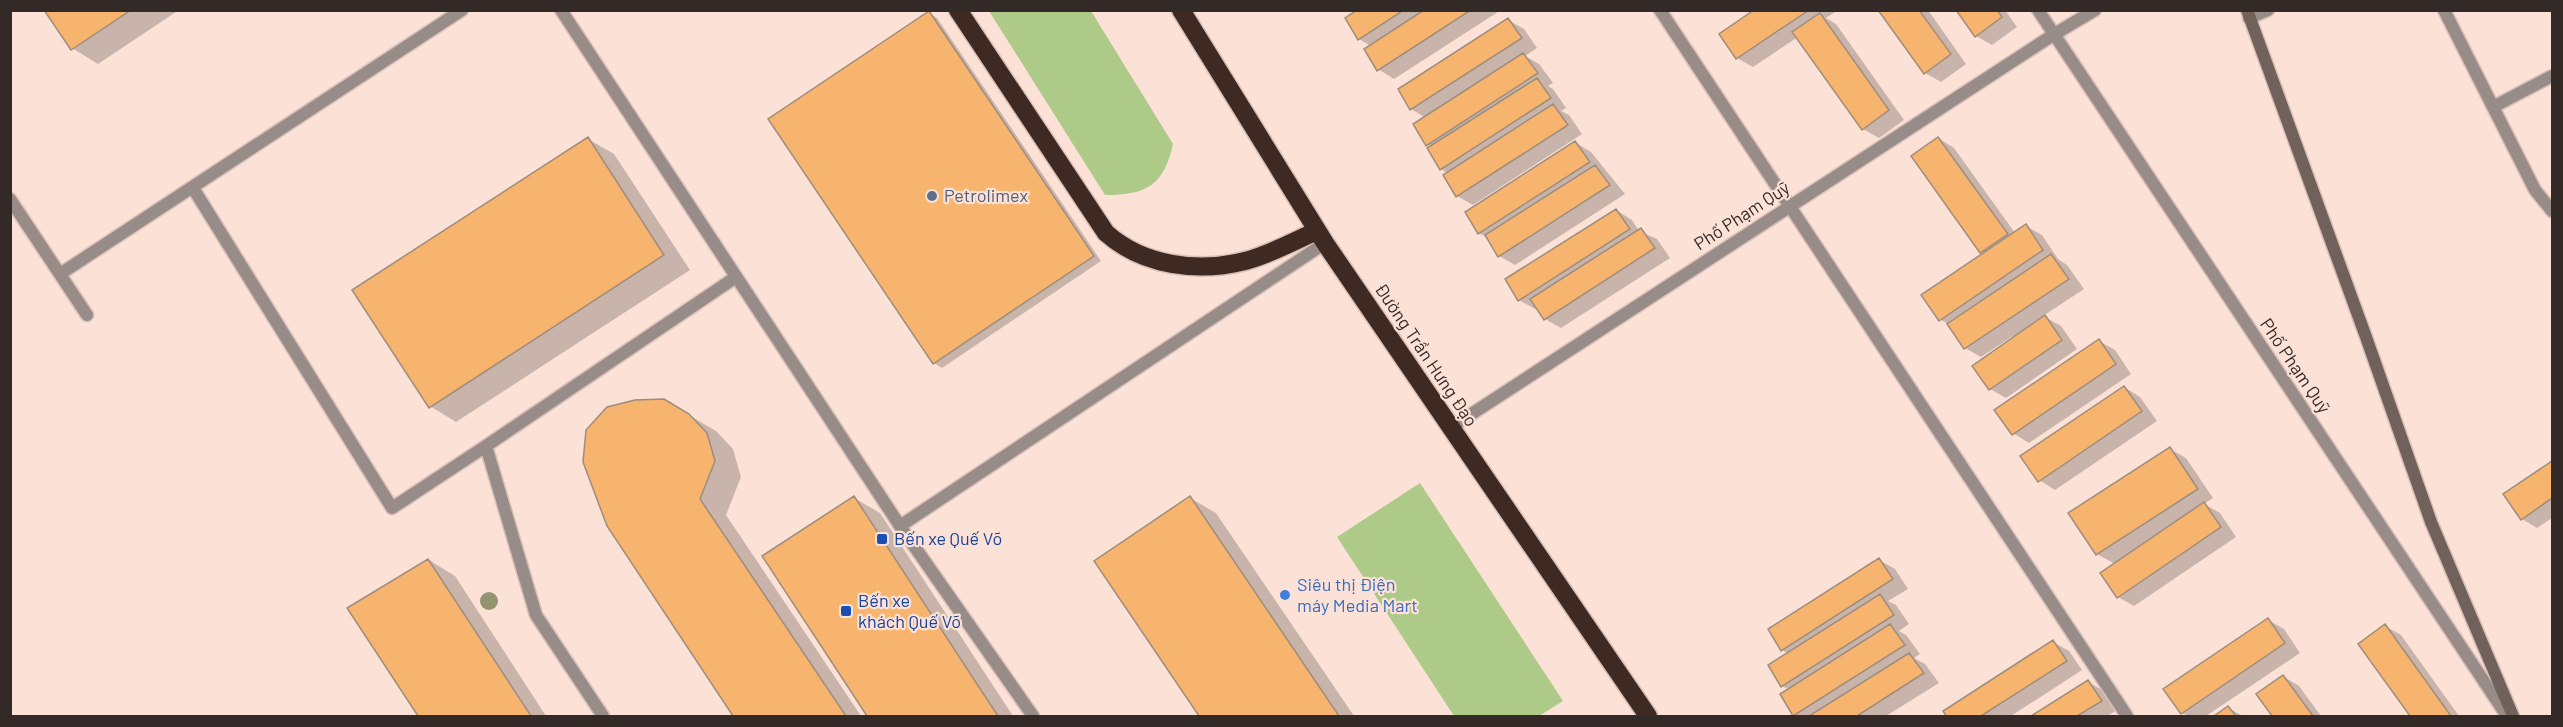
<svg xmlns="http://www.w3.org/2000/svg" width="2563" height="727" viewBox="0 0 2563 727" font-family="Barlow,sans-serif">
	<rect width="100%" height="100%" fill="#fce1d7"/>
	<path fill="#aeca89" d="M989,11H1091L1173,144C1164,185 1147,195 1105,195Z
		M1420,483L1563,701L1539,716H1454L1337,537Z"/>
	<path fill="#0003" d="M46,10H179L98,64L72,48Z
		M1360,10H1501L1394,79L1378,69L1371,46L1359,39Z
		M1756,10H1838L1826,18L1836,24L1904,120L1879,138L1863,129L1798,37L1753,67L1737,58Z
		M1880,10H1928L1966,64L1941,82L1925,73Z
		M1957,10H2005L2017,27L1992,45L1976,36Z
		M929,13L937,18L1101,261L942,368L934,363L770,120Z
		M1508,20L1524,29L1537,48L1525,56L1539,64L1553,83L1548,86L1553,89L1566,108L1561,111L1569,115L1582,134L1473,205L1457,196L1448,174L1441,169L1432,147L1427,144L1426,118L1411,109L1400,89Z
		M1938,138L1954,148L2015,233L2026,226L2042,235L2058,259L2067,265L2084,289L2043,316L2061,326L2077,349L2006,398L1990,389L2015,338L2013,336L1981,357L1965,348L1949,325L1940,319L1984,254L1913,157Z
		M588,139L614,154L690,270L456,422L430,406Z
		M1576,143L1591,152L1625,194L1515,265L1499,256L1488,238L1479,233Z
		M1616,210L1632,220L1639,231L1657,239L1670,258L1561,328L1545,319L1538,308L1535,309L1519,300L1507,280Z
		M2099,341L2115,350L2131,374L2029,443L2013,433Z
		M2124,387L2140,397L2157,421L2055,490L2039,480Z
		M663,400L716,431L733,449L741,477L726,515L861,716H735L608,525Z
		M2170,449L2186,458L2213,498L2204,504L2220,513L2236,537L2134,606L2118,597L2115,564L2097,554Z
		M2552,463V518L2537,528L2522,519L2505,495Z
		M854,498L880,513L1013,716H869L764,556Z
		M1190,498L1216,513L1354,716H1201L1096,562Z
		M429,560L455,576L546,716H419L349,608Z
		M1879,560L1895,569L1908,589L1888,601L1896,605L1909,624L1899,631L1906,635L1920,654L1914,658L1925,664L1939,683L1886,716H1796L1794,715L1790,690L1782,686L1789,654L1782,650Z
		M2268,620L2284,629L2300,653L2206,716H2189L2182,713Z
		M2385,626L2401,635L2459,716H2412L2360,644Z
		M2053,642L2069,651L2082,670L2011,716H1948L1945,712Z
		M2283,676L2299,686L2321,716H2274L2258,694Z
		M2088,682L2104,691L2117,710L2107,716H2033Z
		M2228,708L2243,716H2217Z"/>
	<path fill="#f6b46e" stroke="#9f8d7c" stroke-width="1.5" d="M44,10H131L71,50Z
		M1357,10H1404L1358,40L1345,18Z
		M1424,10H1471L1377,71L1364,49Z
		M1754,10H1809L1736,59L1719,34Z
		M1878,10H1919L1951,54L1924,74Z
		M1956,10H1997L2002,17L1975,37Z
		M929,11L1094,256L933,364L768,119Z
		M1820,13L1889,110L1862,130L1792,32Z
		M1508,18L1522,38L1410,110L1398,89Z
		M1523,53L1538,73L1426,146L1413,124Z
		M1537,78L1551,98L1440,170L1427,148Z
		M1553,104L1568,125L1456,197L1443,175Z
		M588,137L664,255L429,408L352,290Z
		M1938,137L2008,234L1980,253L1911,156Z
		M1575,141L1590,162L1478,234L1465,212Z
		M1595,165L1610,185L1498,257L1485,235Z
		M1616,209L1630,229L1518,301L1505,279Z
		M2026,224L2043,250L1939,321L1921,295Z
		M1641,228L1655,248L1544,320L1530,299Z
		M2051,254L2069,279L1964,349L1947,324Z
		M2045,315L2062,340L1989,390L1972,366Z
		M2099,339L2116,364L2012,435L1994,410Z
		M2124,386L2142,411L2038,482L2020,456Z
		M664,399L689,414L707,433L715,461L700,499L846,716H733L607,526L583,462L586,430L607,407L635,400Z
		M2170,447L2198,489L2096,555L2068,513Z
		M2552,461V498L2521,520L2503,494Z
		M854,496L998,716H867L762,556Z
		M1190,496L1339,716H1199L1094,561Z
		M2204,502L2221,527L2117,598L2100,573Z
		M1879,558L1893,579L1781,651L1768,629Z
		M428,559L531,716H418L347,608Z
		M1880,594L1894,615L1781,687L1768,665Z
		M2268,618L2285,643L2181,714L2163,689Z
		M1890,624L1905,645L1793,716L1780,694Z
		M2385,624L2451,716H2410L2358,644Z
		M2053,640L2067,661L1981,716H1946L1943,711Z
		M1909,653L1924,673L1857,716H1809Z
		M2283,675L2313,716H2272L2256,694Z
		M2088,680L2102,701L2077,716H2031Z
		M2228,706L2236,716H2214Z"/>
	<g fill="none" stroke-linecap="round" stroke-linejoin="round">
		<defs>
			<path id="lane" d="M561,10L900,526L1033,716
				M193,188L392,508L486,446
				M900,526L1325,243
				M603,716L536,615L486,446L736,277"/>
			<path id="street" d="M1660,10L2127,716
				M2038,10L2507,716
				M2444,10L2535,190L2552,211
				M2249,18L2268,10
				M2493,107L2552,76
				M10,199L87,315
				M60,274L462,10
				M1450,428L2053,35L2095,10"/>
			<path id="secondary" d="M2247,10L2366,337L2431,522L2513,716"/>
			<path id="highway" d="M958,10L1106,233C1143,266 1198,273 1245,261C1269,255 1294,241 1317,231
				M1181,10L1325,243L1648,716"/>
		</defs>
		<use href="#lane" stroke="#d8c0b7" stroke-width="15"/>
		<use href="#street" stroke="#d8c0b7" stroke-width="15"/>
		<use href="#secondary" stroke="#d8c0b7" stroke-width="15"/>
		<use href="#highway" stroke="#d8c0b7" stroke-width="21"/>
		<use href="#lane" stroke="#978c88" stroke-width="12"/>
		<use href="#street" stroke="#978c88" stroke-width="12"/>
		<use href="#secondary" stroke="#71615b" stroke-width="12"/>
		<use href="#highway" stroke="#3e2a22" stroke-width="18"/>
	</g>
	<circle fill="#949470" cx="489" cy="601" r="9"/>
	<circle fill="#5c6f8a" stroke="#fce1d7" stroke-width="2" cx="932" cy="196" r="6"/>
	<g fill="#1a4fb4" stroke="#fce1d7" stroke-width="2">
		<rect x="876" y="533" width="12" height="12" rx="3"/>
		<rect x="840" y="605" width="12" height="12" rx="3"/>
	</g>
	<circle fill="#3f7fe0" stroke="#fce1d7" stroke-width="2" cx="1285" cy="595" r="6"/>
	<g text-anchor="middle" stroke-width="4.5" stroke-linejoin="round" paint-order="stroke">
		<g font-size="18" fill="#4e5e75" stroke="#fce1d7" text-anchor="start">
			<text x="944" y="202">Petrolimex</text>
		</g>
		<g font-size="18" fill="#332926" stroke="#fce1d7">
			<text transform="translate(1742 216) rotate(-33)" y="6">Phố Phạm Quỹ</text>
			<text transform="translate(1426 355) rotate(56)" y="6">Đường Trần Hưng Đạo</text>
			<text transform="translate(2295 366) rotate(56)" y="6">Phố Phạm Quỹ</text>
		</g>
		<g font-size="18" fill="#164399" stroke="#fce1d7" text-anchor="start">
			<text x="894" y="545">Bến xe Quế Võ</text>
			<text x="858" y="607">Bến xe<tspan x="858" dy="21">khách Quế Võ</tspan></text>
		</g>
		<g font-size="18" fill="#366cbe" stroke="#fce1d7" text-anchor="start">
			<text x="1297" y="591">Siêu thị Điện<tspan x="1297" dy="21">máy Media Mart</tspan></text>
		</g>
	</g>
	<rect width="2563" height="727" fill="none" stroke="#332926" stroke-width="24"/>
</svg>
